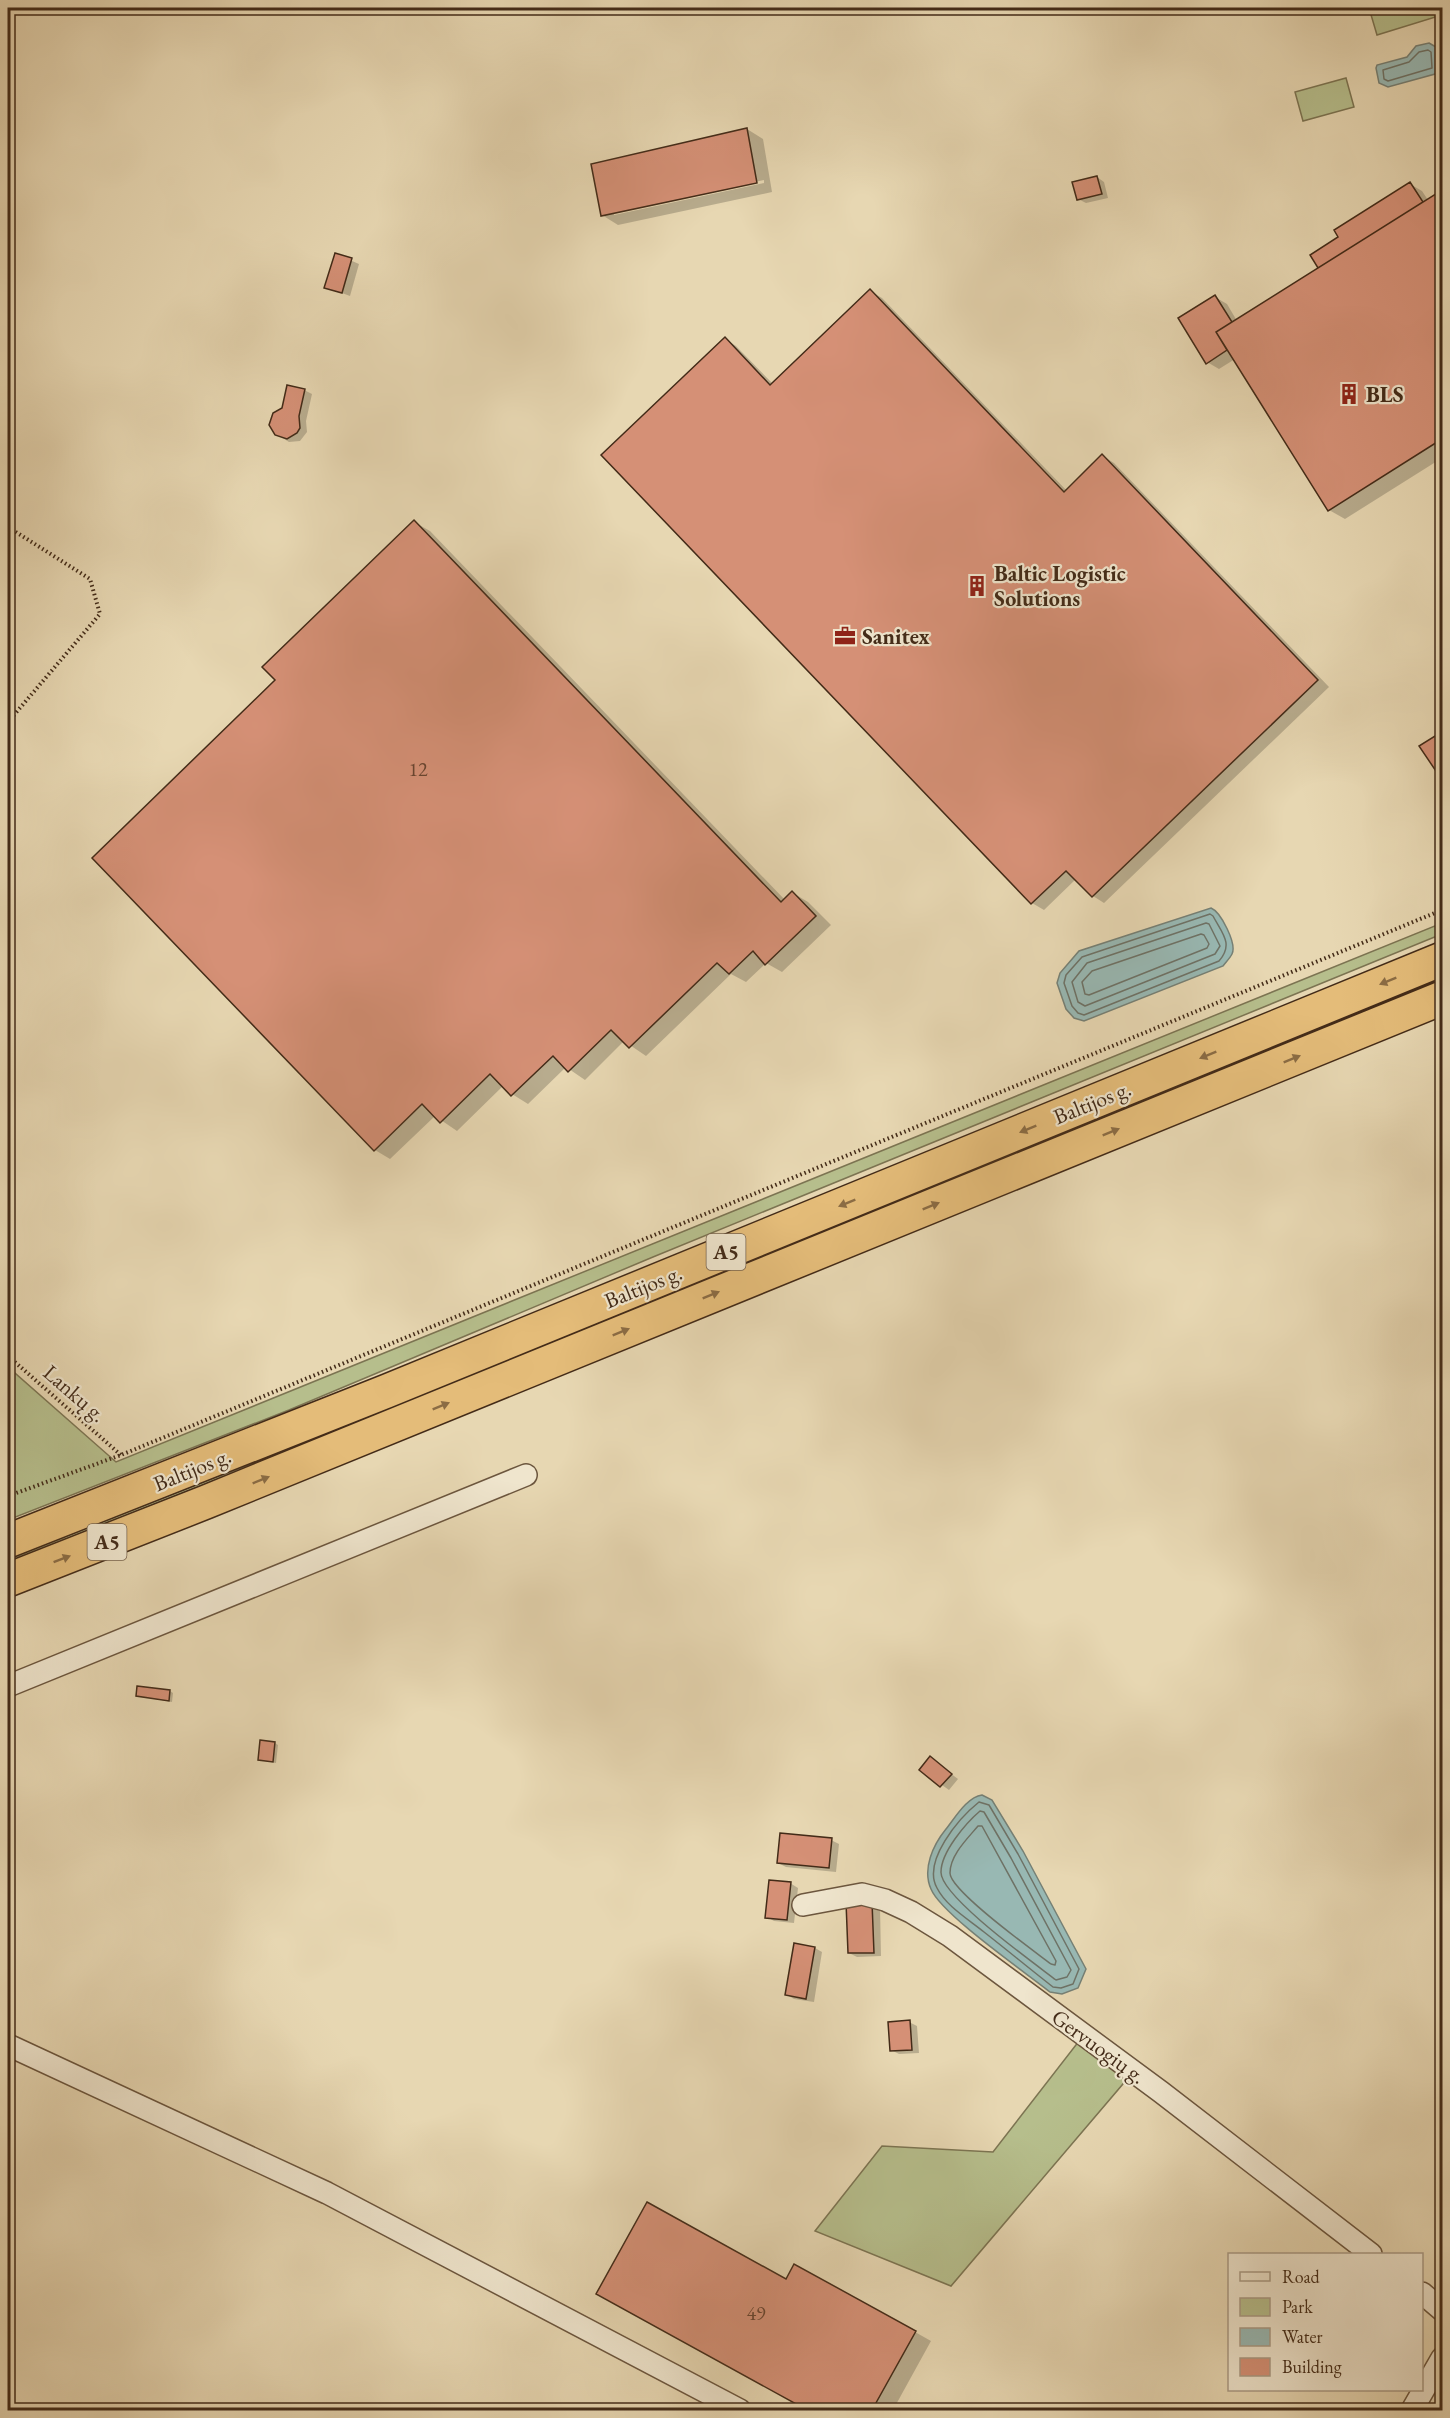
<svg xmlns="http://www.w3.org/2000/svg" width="1450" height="2418" viewBox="0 0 1450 2418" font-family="'EB Garamond',serif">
	<rect width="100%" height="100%" fill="#e7d7b2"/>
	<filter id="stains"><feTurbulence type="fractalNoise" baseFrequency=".00333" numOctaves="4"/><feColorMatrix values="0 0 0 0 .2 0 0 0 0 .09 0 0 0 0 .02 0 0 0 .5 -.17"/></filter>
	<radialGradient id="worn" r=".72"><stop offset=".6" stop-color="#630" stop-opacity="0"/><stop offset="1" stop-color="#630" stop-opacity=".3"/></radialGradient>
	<path fill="#b6be8c" stroke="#7c7452" stroke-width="1.5" d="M1369,8H1442V15L1377,35Z
		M1346,78L1354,107L1303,121L1295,92Z
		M1442,923V934L653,1257L289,1410L8,1520V1367L116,1462Z
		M1442,970V984L8,1567V1550Z
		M1079,2041L1128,2078L951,2286L815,2231L882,2146L993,2152Z"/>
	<path fill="#98b8b3" stroke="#768075" stroke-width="1.5" d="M1429,43L1436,47L1440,66L1435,74L1388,87L1379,83L1376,68L1377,65L1407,57L1416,46Z
		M1211,908C1221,912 1237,944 1232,954C1230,958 1226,962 1223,966L1084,1021L1074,1018L1066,1009L1057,983L1060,973L1079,951Z
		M982,1795L992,1800L1023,1851L1086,1969L1078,1988L1062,1994L1050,1992C1025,1972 941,1914 931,1889C922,1869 933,1845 946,1829C955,1818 967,1797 982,1795Z"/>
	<path fill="#0003" fill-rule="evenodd" d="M747,129L763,139L772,192L618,225L602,215ZM764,180V183L614,215V212Z
		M1097,177L1104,182L1108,198L1086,203L1078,199Z
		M1410,184L1422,191L1428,200L1442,191V458L1345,519L1329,510L1235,359L1219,369L1207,362L1215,297L1227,304L1237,321L1320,269L1340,238Z
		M336,254L359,264L350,296L326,287Z
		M870,291L882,298L1067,491L1103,456L1114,463L1329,687L1104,903L1093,896L1076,879L1044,910L1032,903L604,455L725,339L736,346L773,384Z
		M304,390L312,394L306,421L307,432L300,441L289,442L281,437L283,409Z
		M414,522L430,531L785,900L793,893L808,902L831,925L782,972L766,963L746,982L731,974L646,1056L624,1041L585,1080L566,1067L528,1104L512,1094L504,1085L457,1131L435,1116L390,1159L375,1150L277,680Z
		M1435,737L1442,742V777L1421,747Z
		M170,1691L173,1693L172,1702L137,1696Z
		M275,1743L278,1745L276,1763L260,1760Z
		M930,1758L958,1779L949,1790L921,1770Z
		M831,1840L839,1844L836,1872L786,1867L778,1863Z
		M790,1883L798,1888L794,1923L774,1921L767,1917Z
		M848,1904L880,1907L881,1956L857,1957L849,1953Z
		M815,1948L822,1952L814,2002L794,1999L787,1995Z
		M909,2022L917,2026L919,2053L899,2054L891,2050Z
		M787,2281L915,2332L931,2341L893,2410H809L614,2303Z"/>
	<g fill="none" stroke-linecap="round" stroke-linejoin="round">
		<path stroke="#6e7266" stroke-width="1.5" d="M1428,50L1431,52L1432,68L1388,81L1384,79L1383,70L1409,62L1419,52Z
			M1210,914L1213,916C1222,933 1234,944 1219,961L1084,1015L1078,1013L1072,1006L1064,983L1066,975L1082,957Z
			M1206,923L1209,924L1220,946L1215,954L1085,1006L1078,1002L1072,982L1087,963Z
			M1201,934L1204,935L1209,944L1207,948L1089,995L1085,994L1082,982L1092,971Z
			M979,1802L989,1805L1018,1854L1079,1969L1073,1984L1061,1988L1053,1987C1030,1969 1007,1950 984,1932C968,1919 946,1906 937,1888C922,1861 959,1818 979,1802Z
			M980,1811L984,1812L1011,1858L1071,1970L1067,1977L1056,1980C1034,1963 940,1896 941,1872C941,1852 966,1823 980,1811Z
			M978,1826H982L1056,1961L1055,1965L1051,1964C1034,1951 950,1891 950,1873C950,1855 968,1838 978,1826Z"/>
	</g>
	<path fill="#d59076" stroke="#432b18" stroke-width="1.5" d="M747,128L757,183L601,216L591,164Z
		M1097,176L1102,194L1077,200L1072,182Z
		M1410,182L1423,202L1318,268L1310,255L1338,237L1334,230Z
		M1442,190V439L1328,511L1216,332Z
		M335,253L352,258L342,293L324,288Z
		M870,289L1064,492L1102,454L1318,680L1092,897L1066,871L1031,904L601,455L725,337L770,385Z
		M1215,295L1232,322L1216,332L1227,350L1206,364L1178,318Z
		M287,385L305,389L299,416L300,428L297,433L287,439L275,435L269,425L273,413L282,408Z
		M414,520L781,902L792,891L816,916L765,965L753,951L729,974L717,963L629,1048L611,1030L568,1072L553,1056L511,1096L490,1074L440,1123L422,1104L374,1151L92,858L275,680L262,667Z
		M1435,736L1442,747V780L1419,746Z
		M137,1686L170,1690L169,1701L136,1696Z
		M260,1740L275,1742L273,1762L258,1760Z
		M930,1756L952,1774L940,1787L919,1770Z
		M780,1833L832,1838L829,1868L777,1863Z
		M769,1880L791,1882L787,1920L765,1918Z
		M846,1902H872L874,1953H848Z
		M794,1943L815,1947L806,1999L785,1995Z
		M910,2020L912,2050L890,2051L888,2022Z
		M647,2202L786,2279L794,2264L916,2331L872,2410H807L596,2294Z"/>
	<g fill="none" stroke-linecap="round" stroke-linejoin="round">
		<defs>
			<path id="minor" d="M8,1686L526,1475
				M803,1905L862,1894L885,1900L911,1912L950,1936L1161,2092L1371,2254
				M8,2045L327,2193L740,2410
				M1422,2293L1442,2310
				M1412,2410L1442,2358"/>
			<path id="trunk" d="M8,1541L387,1391L1442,959
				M8,1580L206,1502L1442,998"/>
		</defs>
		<use href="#minor" stroke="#6c563e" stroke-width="24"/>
		<use href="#trunk" stroke="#432b18" stroke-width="36"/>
		<path stroke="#432b18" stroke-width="4" stroke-dasharray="1.5 3" stroke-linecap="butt" d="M8,527L90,579L100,614L8,722
			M8,1356L121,1455
			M8,1496L121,1455L1442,910"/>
		<use href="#minor" stroke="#efe5cd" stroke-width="21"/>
		<use href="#trunk" stroke="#e4bc79" stroke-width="33"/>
	</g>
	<defs><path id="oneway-solid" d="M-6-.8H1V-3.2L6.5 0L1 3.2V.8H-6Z" transform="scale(1.5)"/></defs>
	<g fill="#8b6c44">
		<use href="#oneway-solid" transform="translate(1388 981) rotate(158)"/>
		<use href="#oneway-solid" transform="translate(1208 1055) rotate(158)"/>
		<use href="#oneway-solid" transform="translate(1292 1059) rotate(-22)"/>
		<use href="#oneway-solid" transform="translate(1028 1129) rotate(158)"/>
		<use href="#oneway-solid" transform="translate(1111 1132) rotate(-22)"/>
		<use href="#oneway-solid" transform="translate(847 1203) rotate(158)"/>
		<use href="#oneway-solid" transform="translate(931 1206) rotate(-22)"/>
		<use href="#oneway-solid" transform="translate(711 1295) rotate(-22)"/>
		<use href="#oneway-solid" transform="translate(621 1332) rotate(-22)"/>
		<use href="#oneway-solid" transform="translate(441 1406) rotate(-22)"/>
		<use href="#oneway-solid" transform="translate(261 1480) rotate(-22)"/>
		<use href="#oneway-solid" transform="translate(62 1559) rotate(-21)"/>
	</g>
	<defs>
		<symbol id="building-bare" viewBox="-9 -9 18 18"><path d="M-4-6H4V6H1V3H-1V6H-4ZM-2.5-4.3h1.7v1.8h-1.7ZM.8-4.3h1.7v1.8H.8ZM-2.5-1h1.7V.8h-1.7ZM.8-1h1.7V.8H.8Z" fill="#8f2418" stroke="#efe5cd" stroke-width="2.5" paint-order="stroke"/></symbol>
		<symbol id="office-bare" viewBox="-9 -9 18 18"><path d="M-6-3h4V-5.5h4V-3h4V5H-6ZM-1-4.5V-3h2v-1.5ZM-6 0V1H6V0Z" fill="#8f2418" stroke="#efe5cd" stroke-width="2.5" paint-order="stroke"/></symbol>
	</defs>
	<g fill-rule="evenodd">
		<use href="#building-bare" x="1334" y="379" width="30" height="30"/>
		<use href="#building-bare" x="962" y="571" width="30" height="30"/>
		<use href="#office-bare" x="830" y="621" width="30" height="30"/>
	</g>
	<g text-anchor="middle" stroke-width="4.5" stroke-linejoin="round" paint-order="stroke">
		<g font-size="20" fill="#684430">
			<text x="418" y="776">12</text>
			<text x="756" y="2320">49</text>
		</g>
		<g fill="#efe5cd" stroke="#77634e" stroke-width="1.5">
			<rect x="706.5" y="1234" width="39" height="36" rx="4.5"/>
			<rect x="87.5" y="1524" width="39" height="36" rx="4.5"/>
		</g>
		<g font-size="21" font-weight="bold" fill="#432b18">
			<text x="726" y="1259">A5</text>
			<text x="107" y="1549">A5</text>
		</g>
		<g font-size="22" font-weight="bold" fill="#432b18" stroke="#efe5cd" text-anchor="start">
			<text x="1366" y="402">BLS</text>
			<text x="994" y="581">Baltic Logistic<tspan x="994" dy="25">Solutions</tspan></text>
			<text x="862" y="644">Sanitex</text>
		</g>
		<g font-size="22" fill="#432b18" stroke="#efe5cd">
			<text transform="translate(1092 1102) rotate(-22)" y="8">Baltijos g.</text>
			<text transform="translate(643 1286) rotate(-22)" y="8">Baltijos g.</text>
			<text transform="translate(75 1393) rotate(41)" y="8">Lankų g.</text>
			<text transform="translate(192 1469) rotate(-22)" y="8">Baltijos g.</text>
			<text transform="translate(1099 2046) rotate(36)" y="8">Gervuogių g.</text>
		</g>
	</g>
	<rect width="1450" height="2418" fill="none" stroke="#e7d7b2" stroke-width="30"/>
	<rect x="9" y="9" width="1432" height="2400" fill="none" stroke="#432b18" stroke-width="3"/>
	<rect x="15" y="15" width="1420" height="2388" fill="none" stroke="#432b18" stroke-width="1.5"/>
	<rect x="1228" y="2253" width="195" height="138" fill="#efe5cd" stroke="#aa9b85" stroke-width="1.5"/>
	<rect x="1240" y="2272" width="30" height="9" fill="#efe5cd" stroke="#aa9b85" stroke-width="1.5"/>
	<text x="1282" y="2283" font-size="18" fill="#432b18">Road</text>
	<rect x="1240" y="2298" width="30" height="18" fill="#b6be8c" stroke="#aa9b85" stroke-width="1.5"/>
	<text x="1282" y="2313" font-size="18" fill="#432b18">Park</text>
	<rect x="1240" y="2328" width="30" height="18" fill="#98b8b3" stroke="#aa9b85" stroke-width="1.5"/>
	<text x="1282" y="2343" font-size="18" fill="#432b18">Water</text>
	<rect x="1240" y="2358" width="30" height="18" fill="#d59076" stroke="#aa9b85" stroke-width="1.5"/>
	<text x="1282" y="2373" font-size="18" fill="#432b18">Building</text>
	<rect width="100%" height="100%" filter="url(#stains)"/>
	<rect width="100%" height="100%" fill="url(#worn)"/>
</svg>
